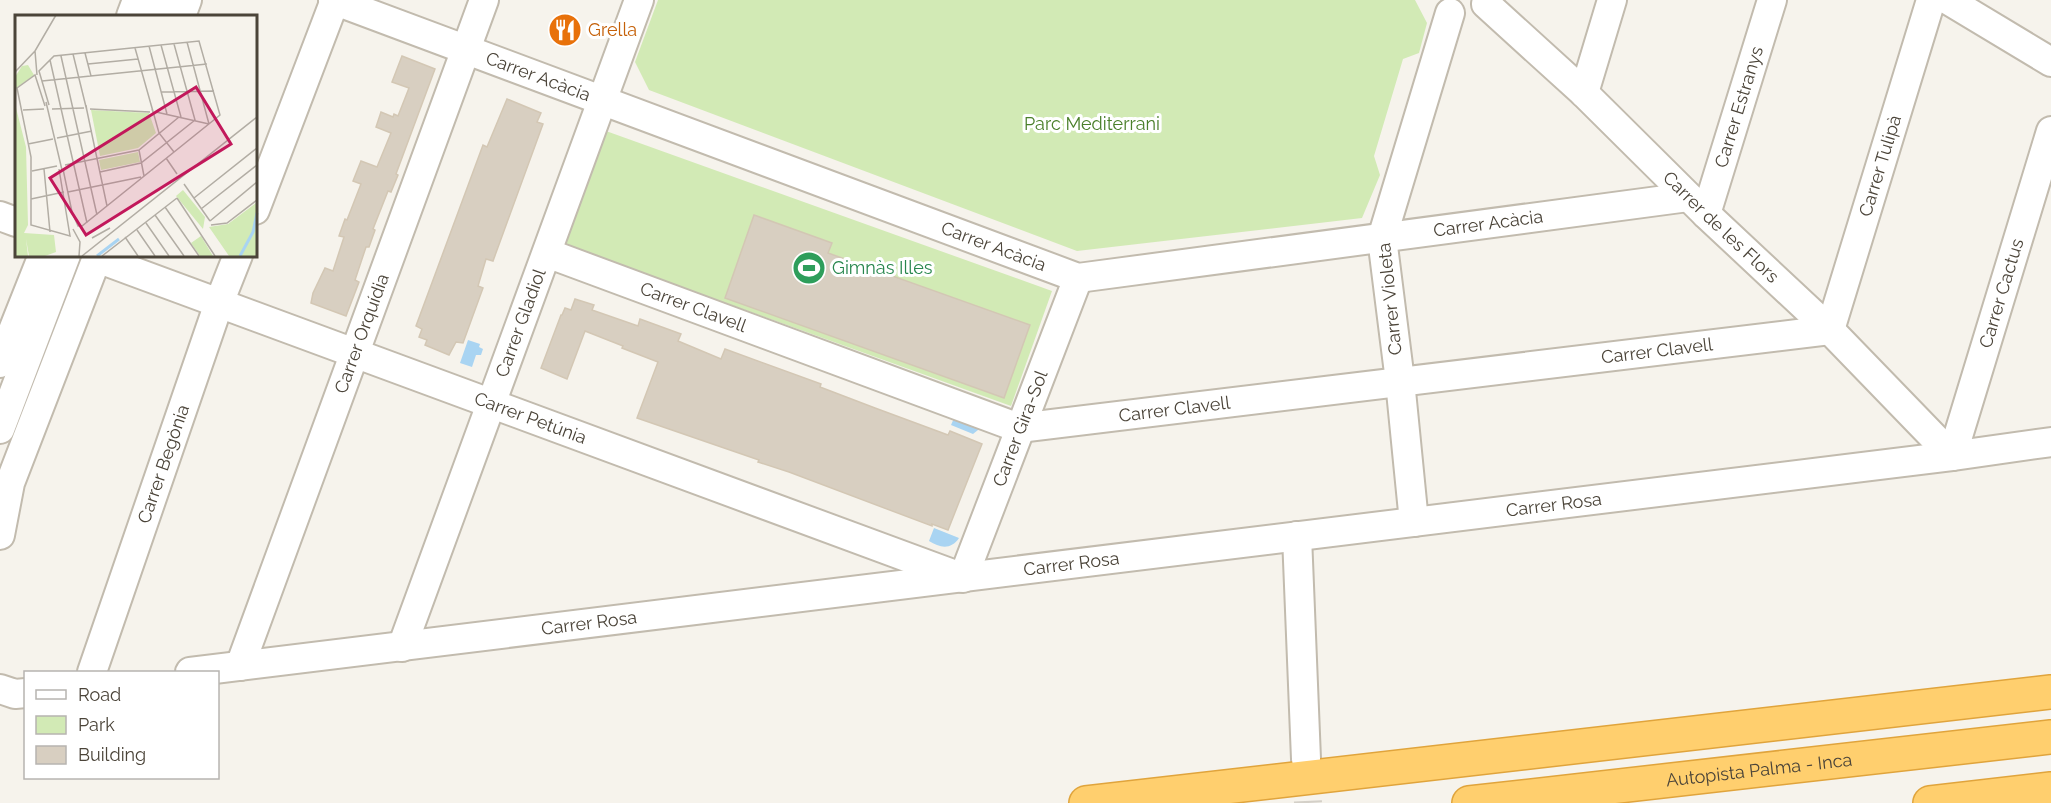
<svg xmlns="http://www.w3.org/2000/svg" width="2051" height="803" viewBox="0 0 2051 803" font-family="Raleway,sans-serif">
	<rect width="100%" height="100%" fill="#f6f3ec"/>
	<path fill="#d2eab5" d="M658,0H1415L1427,23L1419,53L1403,59L1374,156L1380,175L1362,218L1077,251L649,90L635,62Z
		M606,131L1052,291L1011,406L565,245Z"/>
	<path fill="#a9d4f2" d="M468,340L480,344L479,347L483,349L481,355H476L472,367L460,363Z
		M955,416L978,427V430L973,434L951,425Z
		M934,528L959,538C951,550 940,548 929,541Z"/>
	<path fill="#d8cfc1" stroke="#d3c7b4" stroke-width="1.5" d="M402,56L435,69L396,174L398,175L391,192L388,191L373,229L375,230L369,247H366L355,280L359,282L346,316L311,303L313,293L325,268L333,271L344,237L339,236L345,219L347,220L361,184L353,181L361,161L377,167L391,133L376,127L381,112L393,117L394,114L398,116L409,88L392,82Z
		M507,99L541,113L537,122L543,124L493,261L486,259L478,286L483,288L463,343L456,342L449,355L425,345L427,340L419,337L422,329L416,326L483,145L487,147Z
		M754,215L832,243L828,253L1030,325L1004,398L725,298Z
		M575,299L594,305L592,310L638,326L640,319L681,334L678,341L721,359L725,349L821,384L820,387L875,408L948,435L950,431L982,444L948,530L932,524V526L789,472L758,462L759,460L637,418L658,362L622,348L623,346L585,331L567,379L541,368L561,315H562L565,308L571,310Z"/>
	<g fill="none" stroke-linecap="round" stroke-linejoin="round">
		<path stroke="#d4d0c8" stroke-width="28" stroke-dasharray="28 14" stroke-linecap="butt" d="M1306,759L1308,803"/>
		<defs>
			<g id="minor">
				<path id="s1" d="M333,0L1078,278L1688,197"/>
				<path d="M1948,0L2051,62"/>
				<path id="s2" d="M1486,4L1584,93L1706,214L1830,330L1952,456"/>
				<path d="M131,16L137,0"/>
				<path d="M157,16L164,0"/>
				<path d="M181,16L187,0"/>
				<path d="M1584,93L1612,0"/>
				<path d="M255,210L335,0"/>
				<path id="s3" d="M1706,214L1772,0"/>
				<path d="M0,216L16,222"/>
				<path id="s4" d="M547,253L1019,428L1830,330L1931,0"/>
				<path id="s5" d="M97,258L958,576"/>
				<path d="M0,363L43,255"/>
				<path d="M0,429L66,255"/>
				<path id="s6" d="M1952,456L2051,131"/>
				<path d="M1414,522L1400,381L1382,238L1450,13"/>
				<path d="M0,535L10,483L98,255"/>
				<path d="M1297,536L1306,759"/>
				<path id="s7" d="M963,578L1078,278"/>
				<path id="s8" d="M402,647L639,0"/>
				<path id="s9" d="M240,666L484,0"/>
				<path id="s10" d="M92,672L219,303L238,255"/>
				<path id="s11" d="M190,672L1952,456L2051,442"/>
				<path d="M0,689L15,694L26,693"/>
			</g>
			<g id="highway">
				<path d="M1086,803L2051,692"/>
				<path id="s12" d="M1469,803L2051,737"/>
				<path d="M1930,803L2051,789"/>
			</g>
		</defs>
		<use href="#minor" stroke="#c2bbae" stroke-width="32"/>
		<use href="#highway" stroke="#e0a43c" stroke-width="36"/>
		<use href="#minor" stroke="#fff" stroke-width="28"/>
		<use href="#highway" stroke="#ffcf6e" stroke-width="33"/>
	</g>
	<defs>
		<symbol id="restaurant-disc" viewBox="-11 -11 22 22"><circle r="9.5" fill="#e8710a" stroke="#fff"/><path d="M-5-6h1v4h1v-4h1v4h1v-4h1v5L-1.5 .5V6h-2V.5L-5-1ZM5-6V6H3V1.5H1.5Q1.5-4 5-6Z" fill="#fff"/></symbol>
		<symbol id="stadium-disc" viewBox="-11 -11 22 22"><circle r="9.5" fill="#2e9e5b" stroke="#fff"/><path d="M0-5a6.5 5 0 1 0 0 10a6.5 5 0 1 0 0-10ZM-3.5-1.8h7v3.6h-7Z" fill="#fff"/></symbol>
	</defs>
	<g fill-rule="evenodd">
		<use href="#restaurant-disc" x="546" y="11" width="38" height="38"/>
		<use href="#stadium-disc" x="790" y="249" width="38" height="38"/>
	</g>
	<g text-anchor="middle" stroke-width="6" stroke-linejoin="round" paint-order="stroke">
		<g font-size="18" fill="#c56008" stroke="#fff" text-anchor="start">
			<text x="588" y="36">Grella</text>
		</g>
		<g font-size="18" fill="#4b4439" stroke="#fff">
			<text dy="6" stroke="none"><textPath href="#s1" startOffset="219">Carrer Acàcia</textPath></text>
			<text dy="6" stroke="none"><textPath href="#s3" startOffset="112">Carrer Estranys</textPath></text>
			<text dy="6" stroke="none"><textPath href="#s4" startOffset="1492">Carrer Tulipà</textPath></text>
			<text dy="6" stroke="none"><textPath href="#s1" startOffset="1209">Carrer Acàcia</textPath></text>
			<text dy="6" stroke="none"><textPath href="#s2" startOffset="324">Carrer de les Flors</textPath></text>
			<text dy="6" stroke="none"><textPath href="#s1" startOffset="705">Carrer Acàcia</textPath></text>
			<text dy="6" stroke="none"><textPath href="#s6" startOffset="170">Carrer Cactus</textPath></text>
			<text transform="translate(1390 299) rotate(-96)" y="6">Carrer Violeta</text>
			<text dy="6" stroke="none"><textPath href="#s4" startOffset="156">Carrer Clavell</textPath></text>
			<text dy="6" stroke="none"><textPath href="#s8" startOffset="345">Carrer Gladiol</textPath></text>
			<text dy="6" stroke="none"><textPath href="#s9" startOffset="354">Carrer Orquídia</textPath></text>
			<text dy="6" stroke="none"><textPath href="#s4" startOffset="1146">Carrer Clavell</textPath></text>
			<text dy="6" stroke="none"><textPath href="#s4" startOffset="660">Carrer Clavell</textPath></text>
			<text dy="6" stroke="none"><textPath href="#s5" startOffset="462">Carrer Petúnia</textPath></text>
			<text dy="6" stroke="none"><textPath href="#s7" startOffset="160">Carrer Gira-Sol</textPath></text>
			<text dy="6" stroke="none"><textPath href="#s10" startOffset="220">Carrer Begònia</textPath></text>
			<text dy="6" stroke="none"><textPath href="#s11" startOffset="1374">Carrer Rosa</textPath></text>
			<text dy="6" stroke="none"><textPath href="#s11" startOffset="888">Carrer Rosa</textPath></text>
			<text dy="6" stroke="none"><textPath href="#s11" startOffset="402">Carrer Rosa</textPath></text>
			<text dy="6" stroke="none"><textPath href="#s12" startOffset="292">Autopista Palma - Inca</textPath></text>
		</g>
		<g font-size="18" fill="#4a7f2a" stroke="#fff">
			<text x="1092" y="130">Parc Mediterrani</text>
		</g>
		<g font-size="18" fill="#27864d" stroke="#fff" text-anchor="start">
			<text x="832" y="274">Gimnàs Illes</text>
		</g>
	</g>
	<g transform="translate(15 15)">
		<rect width="242" height="242" fill="#f6f3ec"/>
		<path d="M13,50L19,60L0,74V62L7,51ZM0,89L11,132L13,210L9,218L39,220L41,237L30,241H14L11,224L13,241H0ZM76,95L134,98L141,118L123,133L85,141ZM123,137L125,147L86,155L84,145ZM168,175L190,202L188,214L161,181ZM241,188V241H214L194,212L213,209ZM186,221L198,241H185L176,228Z" fill="#d2eab5"/>
		<path fill="none" stroke="#a9d4f2" stroke-width="3" d="M82,241L104,224M225,241L238,217L242,198"/>
		<path fill="none" stroke="#b2ada4" stroke-width="1.5" d="M172,27L194,109M146,30L166,102M134,31L152,99M120,33L139,100L137,94M20,36L22,60M70,38L76,61M58,39L72,96L71,90M46,41L82,200M35,45L72,208M73,49L123,44M0,57L20,36L41,0M27,66L192,49M146,77L199,76M31,87L47,155M34,90L24,56L39,41L184,26L205,100L67,211H63L57,197L48,154M30,91L20,60L2,73L16,142V210L55,221L44,154M37,94L69,93M75,94L135,97M8,95L29,94M72,96L92,191M141,97L194,109M139,100L144,118L159,137M42,123L77,116M13,129L38,124M124,135L129,161M151,143L162,159M50,150L124,135L164,102M29,154L35,217M17,156L42,151M85,157L126,148L180,105L159,29M169,169L195,206M53,177L126,162M162,183L200,241M179,183L242,133M16,184L49,177M150,192L184,241M186,194L242,150M140,200L169,241M195,206L242,167M131,208L154,241M196,210L212,208L242,185M58,214L65,227L64,241M122,215L140,241M110,222L123,241M77,223L95,213M67,241L242,102M87,241L162,183"/>
		<path fill="#c2185b" fill-opacity="0.15" stroke="#c2185b" stroke-width="3" d="M181,72L216,129L71,220L35,163Z"/>
		<rect width="242" height="242" fill="none" stroke="#4b4439" stroke-width="3"/>
	</g>
	<rect x="24" y="671" width="195" height="108" fill="#ffffff" stroke="#b7b4b0" stroke-width="1.5"/>
	<rect x="36" y="690" width="30" height="9" fill="#ffffff" stroke="#b7b4b0" stroke-width="1.5"/>
	<text x="78" y="701" font-size="18" fill="#4b4439">Road</text>
	<rect x="36" y="716" width="30" height="18" fill="#d2eab5" stroke="#b7b4b0" stroke-width="1.5"/>
	<text x="78" y="731" font-size="18" fill="#4b4439">Park</text>
	<rect x="36" y="746" width="30" height="18" fill="#d8cfc1" stroke="#b7b4b0" stroke-width="1.5"/>
	<text x="78" y="761" font-size="18" fill="#4b4439">Building</text>
</svg>
